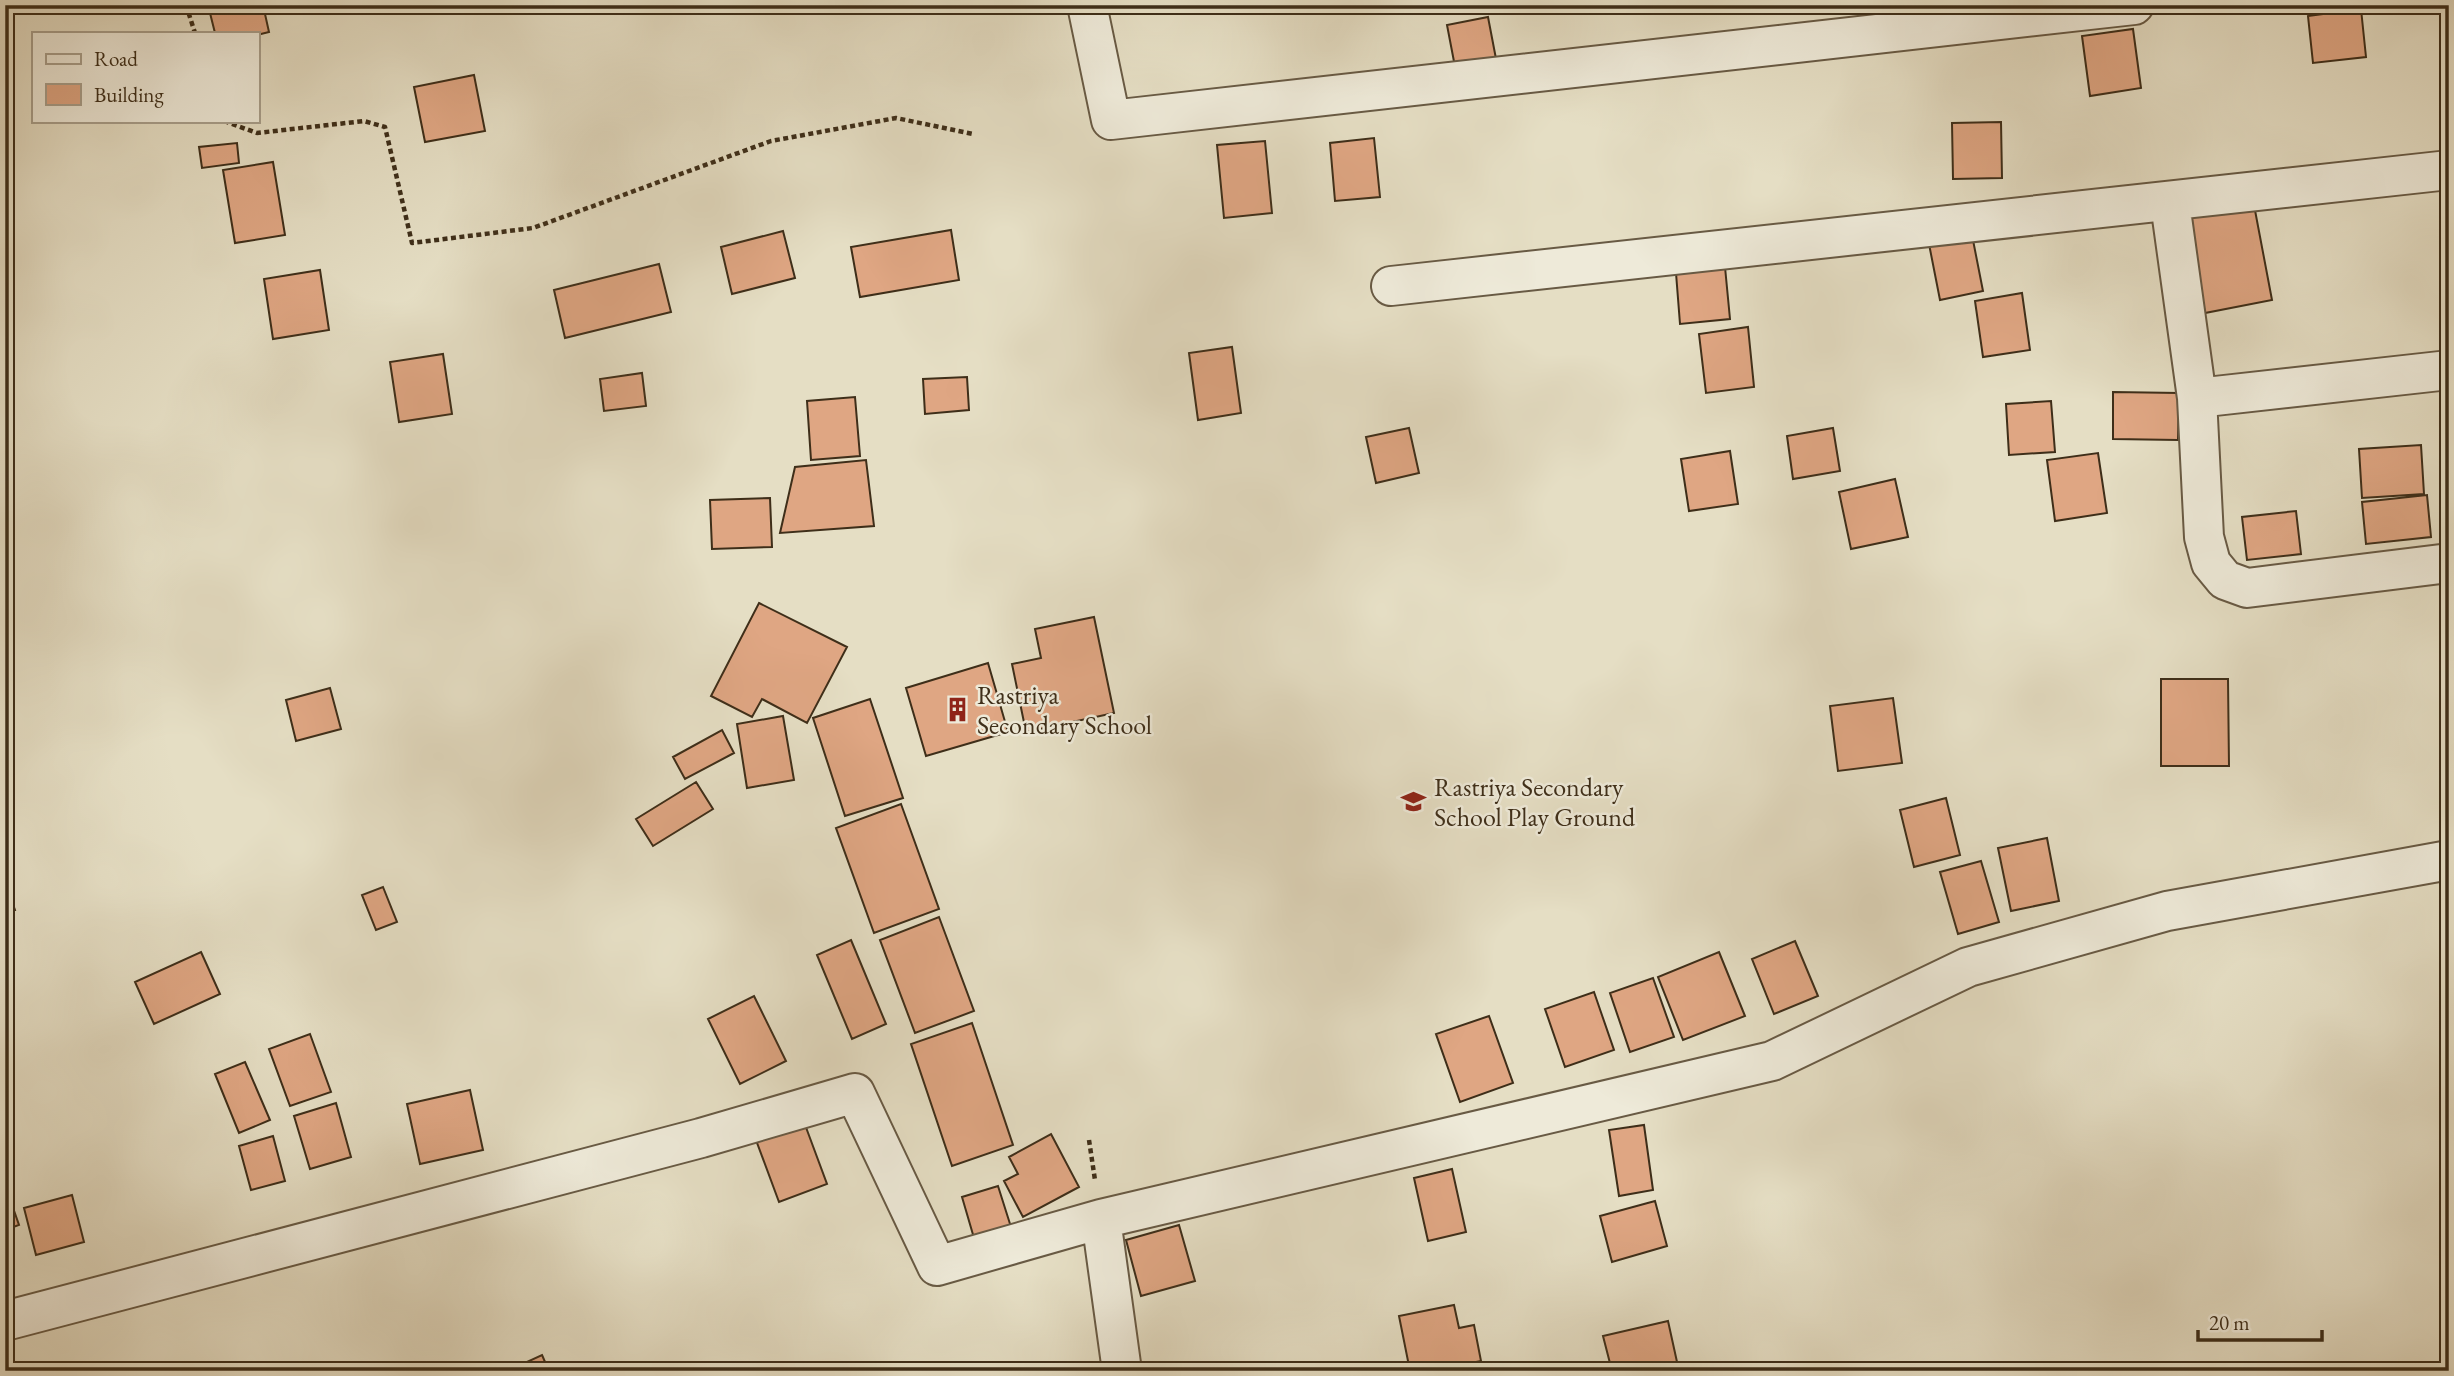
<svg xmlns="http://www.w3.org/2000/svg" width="2454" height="1376" viewBox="0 0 2454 1376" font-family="'EB Garamond',serif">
	<rect width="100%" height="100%" fill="#e5dec4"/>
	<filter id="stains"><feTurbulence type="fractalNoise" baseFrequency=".00286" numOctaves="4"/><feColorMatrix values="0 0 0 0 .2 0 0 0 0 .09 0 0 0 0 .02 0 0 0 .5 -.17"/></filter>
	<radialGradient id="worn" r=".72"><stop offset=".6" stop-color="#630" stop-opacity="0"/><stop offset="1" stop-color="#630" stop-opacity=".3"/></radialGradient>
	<path fill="#dfa683" stroke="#3e2e19" stroke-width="2" d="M208,5H263L269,32L257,35L215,33Z
		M2361,9L2366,57L2313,63L2308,16Z
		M1488,17L1497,64L1456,72L1447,25Z
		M2133,29L2141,88L2090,96L2082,36Z
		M474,75L485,131L425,142L414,87Z
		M2001,122L2002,178L1953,179L1952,123Z
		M1374,138L1380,197L1335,201L1330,143Z
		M1265,141L1272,213L1224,218L1217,145Z
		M237,143L239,163L202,168L199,147Z
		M273,162L285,235L235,243L223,170Z
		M2254,205L2272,300L2205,313L2187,218Z
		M951,230L959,280L860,297L851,247Z
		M783,231L795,278L732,294L721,247Z
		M1972,235L1983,291L1940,300L1929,244Z
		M659,264L671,312L565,338L554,290Z
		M1725,267L1730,319L1680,324L1676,273Z
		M320,270L329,330L273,339L264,279Z
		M2022,293L2030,350L1983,357L1975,301Z
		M1748,327L1754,387L1706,393L1699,334Z
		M1232,347L1241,413L1198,420L1189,353Z
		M443,354L452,414L399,422L390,362Z
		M642,373L646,406L604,411L600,379Z
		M967,377L969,410L925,414L923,379Z
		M2113,392L2179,393L2178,440L2113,439Z
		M855,397L860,456L811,460L807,401Z
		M2051,401L2055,452L2009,455L2006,404Z
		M1409,428L1419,473L1376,483L1366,437Z
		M1833,428L1840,471L1793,479L1787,436Z
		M2421,445L2424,494L2362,498L2359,449Z
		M1730,451L1738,504L1689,511L1681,459Z
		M2098,453L2107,513L2055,521L2047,460Z
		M866,460L874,526L780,533L795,467Z
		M1895,479L1908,537L1851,549L1839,492Z
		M2427,495L2431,537L2366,544L2362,502Z
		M770,498L772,547L712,549L710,500Z
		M2296,511L2301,554L2247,560L2242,517Z
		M759,603L847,647L807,723L762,699L752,717L711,696Z
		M1094,617L1114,713L1026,732L1012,664L1041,658L1035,629Z
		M988,663L1008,732L926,756L906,688Z
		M2161,679H2228L2229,766H2161Z
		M330,688L341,729L296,741L286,700Z
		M1893,698L1902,763L1838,771L1830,706Z
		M870,699L903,798L845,816L813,718Z
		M783,716L794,780L747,788L737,724Z
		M722,730L734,753L685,779L673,757Z
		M696,782L713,809L653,846L636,819Z
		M1946,798L1960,855L1914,867L1900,810Z
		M901,804L939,909L874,933L836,828Z
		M2047,838L2059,901L2011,911L1998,848Z
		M1981,861L1999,922L1958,934L1940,872Z
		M5,881L15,910L5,913Z
		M383,887L397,922L376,930L362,895Z
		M939,917L974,1011L915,1033L880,940Z
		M851,940L886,1024L852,1039L817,955Z
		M1795,941L1818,996L1774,1014L1752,959Z
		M201,952L220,994L154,1024L135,982Z
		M1719,952L1745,1016L1683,1040L1658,977Z
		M1653,978L1674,1037L1630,1052L1610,993Z
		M1594,992L1614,1050L1565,1067L1545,1009Z
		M754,996L786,1061L740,1084L708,1019Z
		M1489,1016L1513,1083L1460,1102L1436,1034Z
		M972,1023L1013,1145L952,1166L911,1044Z
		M310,1034L331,1092L290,1106L269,1049Z
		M245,1062L270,1120L239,1133L215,1074Z
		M470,1090L483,1150L420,1164L407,1104Z
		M336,1103L351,1157L310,1169L294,1116Z
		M804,1122L827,1184L779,1202L756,1140Z
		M1644,1125L1653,1190L1619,1196L1609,1130Z
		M1051,1134L1079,1187L1023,1217L1004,1181L1018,1174L1009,1157Z
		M273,1136L285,1181L251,1190L239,1146Z
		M1452,1169L1466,1232L1428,1241L1414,1178Z
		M5,1185L19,1225L5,1230Z
		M998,1186L1011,1227L974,1238L962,1197Z
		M72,1195L84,1242L36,1255L24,1208Z
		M1655,1201L1667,1246L1612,1262L1600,1216Z
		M1179,1225L1195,1281L1141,1296L1126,1240Z
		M1454,1305L1459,1328L1474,1325L1481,1361L1432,1371H1410L1399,1316Z
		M1668,1321L1679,1371H1612L1603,1336Z
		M542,1355L549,1371H507Z"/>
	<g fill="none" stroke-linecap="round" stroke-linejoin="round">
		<defs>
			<path id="minor" d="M1087,5L1111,120L2134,5
				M2170,203L2197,398L2204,537L2211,563L2225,580L2247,588L2449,563
				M1391,286L2449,170
				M2197,398L2449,370
				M1101,1219L1122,1371
				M5,1321L701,1138L855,1093L937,1266L1101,1219L1772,1061L1968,967L2167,911L2449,860"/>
		</defs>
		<use href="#minor" stroke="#685a44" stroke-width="42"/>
		<path stroke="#3e2e19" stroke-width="4.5" stroke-dasharray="5 3.5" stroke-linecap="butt" d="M186,5L195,33
			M224,121L257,133L364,121L385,127L412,243L533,228L771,141L896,118L973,134
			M1089,1140L1095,1180"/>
		<use href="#minor" stroke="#eeead9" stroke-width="38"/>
	</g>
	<defs>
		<symbol id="building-bare" viewBox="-9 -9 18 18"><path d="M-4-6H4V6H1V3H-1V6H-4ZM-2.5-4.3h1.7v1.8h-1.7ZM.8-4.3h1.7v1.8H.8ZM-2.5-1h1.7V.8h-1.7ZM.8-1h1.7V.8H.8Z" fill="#8f2418" stroke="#eeead9" stroke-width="2.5" paint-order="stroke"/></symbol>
		<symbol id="school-bare" viewBox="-9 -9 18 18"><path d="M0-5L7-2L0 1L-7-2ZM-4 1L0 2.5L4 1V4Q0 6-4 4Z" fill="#8f2418" stroke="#eeead9" stroke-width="2.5" paint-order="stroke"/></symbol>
	</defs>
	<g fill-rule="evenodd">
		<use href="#building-bare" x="940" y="692" width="35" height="35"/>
		<use href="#school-bare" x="1396" y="784" width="35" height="35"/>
	</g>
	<g text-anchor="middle" stroke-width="5" stroke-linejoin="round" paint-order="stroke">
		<g font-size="26" fill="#3e2e19" stroke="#eeead9" text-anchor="start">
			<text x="977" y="704">Rastriya<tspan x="977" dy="30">Secondary School</tspan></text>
			<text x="1434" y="796">Rastriya Secondary<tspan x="1434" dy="30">School Play Ground</tspan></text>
		</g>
	</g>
	<rect width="2454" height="1376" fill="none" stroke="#e5dec4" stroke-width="28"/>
	<rect x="7" y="7" width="2440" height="1362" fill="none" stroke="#3e2e19" stroke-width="3.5"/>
	<rect x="14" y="14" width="2426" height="1348" fill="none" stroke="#3e2e19" stroke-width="2"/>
	<rect x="32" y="32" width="228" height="91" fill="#eeead9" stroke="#a89f8c" stroke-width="2"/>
	<rect x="46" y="54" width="35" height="10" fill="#eeead9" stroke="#a89f8c" stroke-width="2"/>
	<text x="94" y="66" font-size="21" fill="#3e2e19">Road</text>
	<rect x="46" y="84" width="35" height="21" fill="#dfa683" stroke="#a89f8c" stroke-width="2"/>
	<text x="94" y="102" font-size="21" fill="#3e2e19">Building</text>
	<path d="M2198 1330v10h124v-10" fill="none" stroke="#3e2e19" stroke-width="3.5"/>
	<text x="2209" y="1330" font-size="21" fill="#3e2e19" stroke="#eeead9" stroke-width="5" paint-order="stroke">20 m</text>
	<rect width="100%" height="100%" filter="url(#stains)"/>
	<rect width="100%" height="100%" fill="url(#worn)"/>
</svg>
